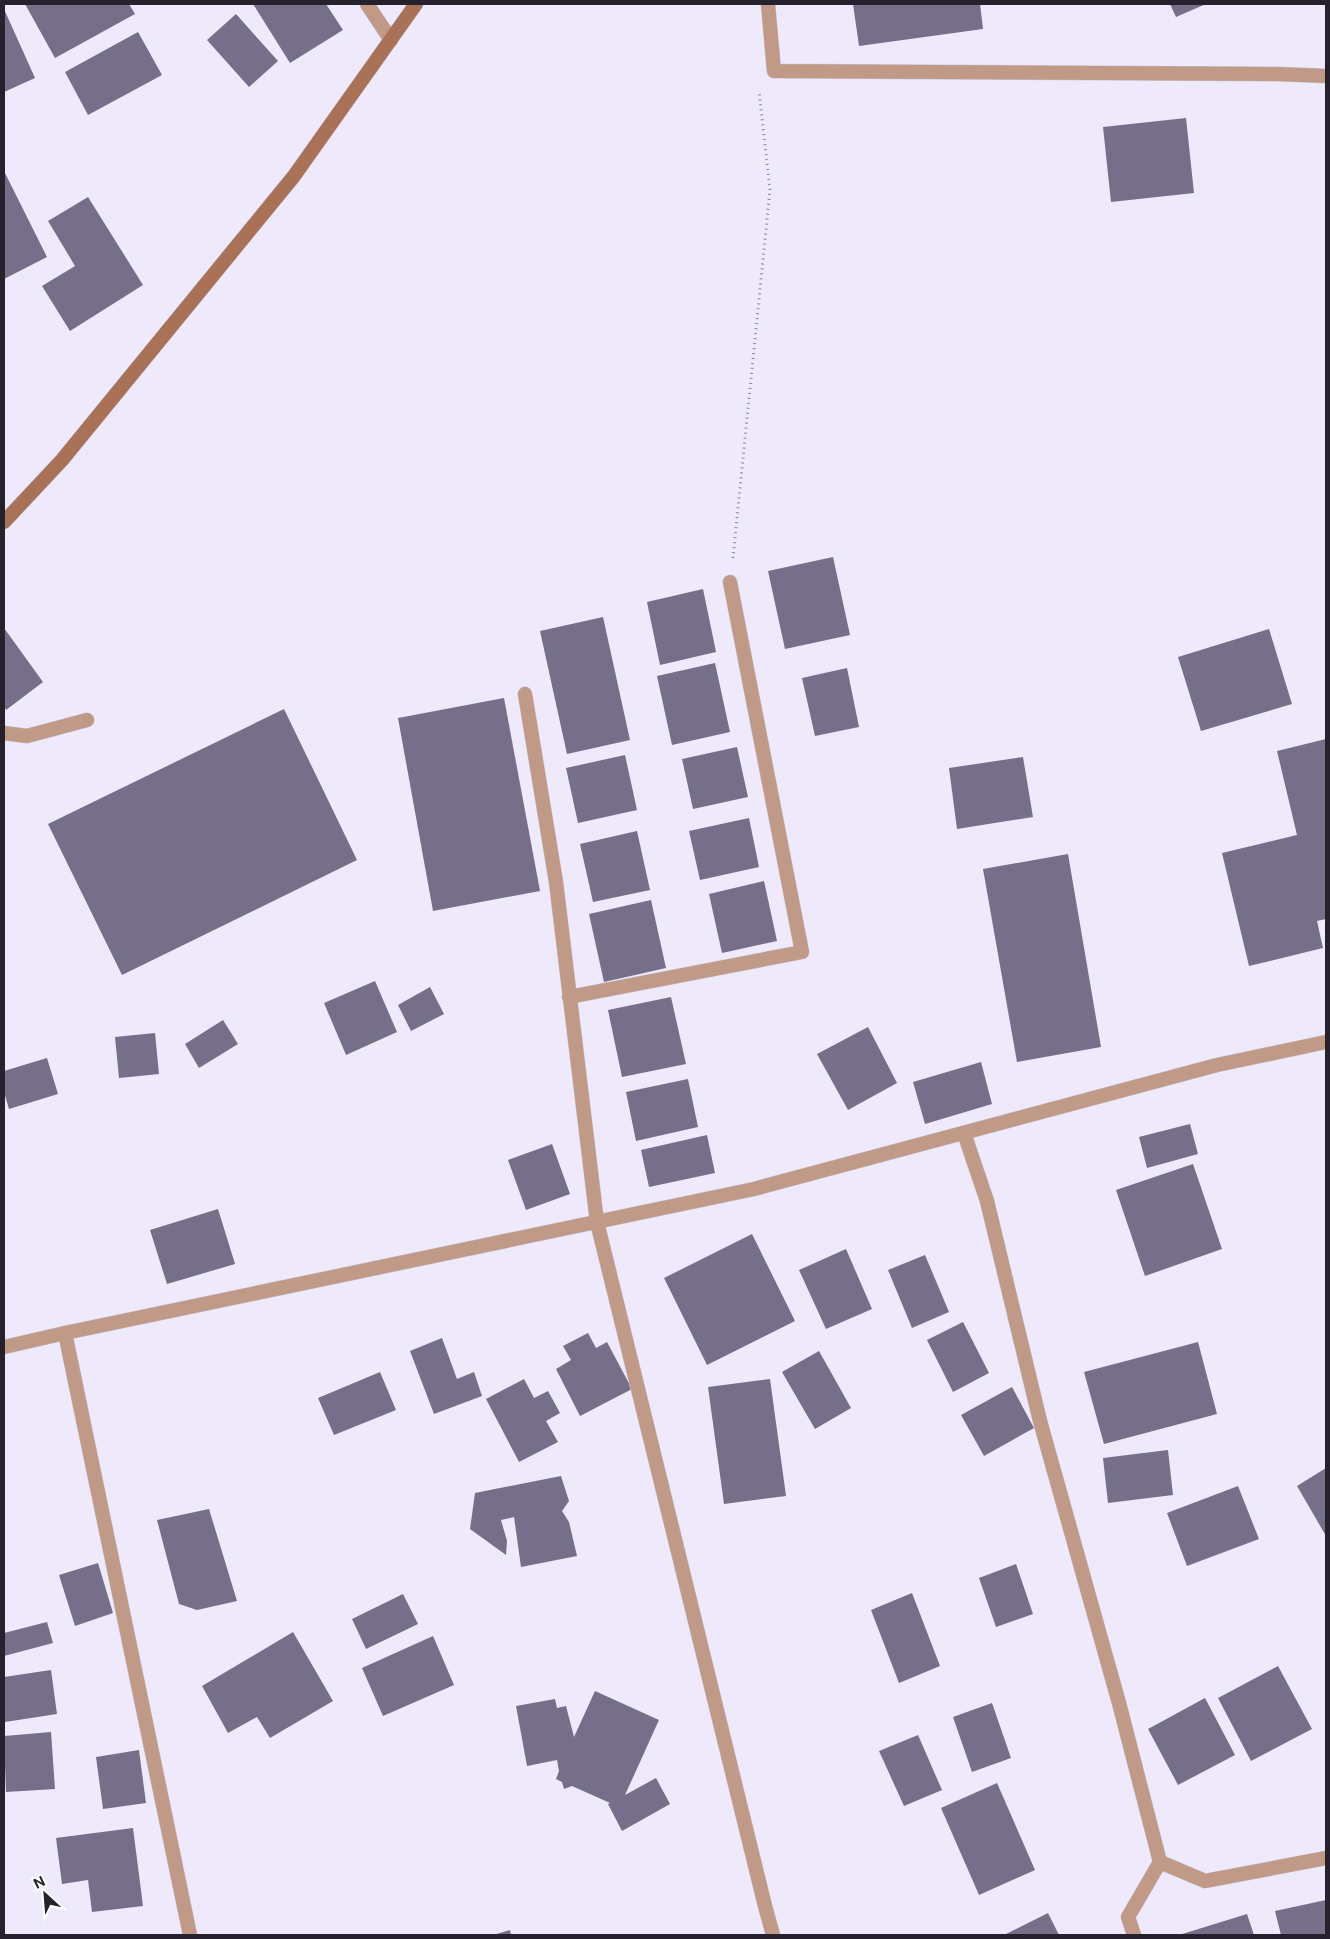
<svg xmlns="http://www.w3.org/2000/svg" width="1330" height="1939" viewBox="0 0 1330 1939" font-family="'Public Sans',sans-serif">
	<rect width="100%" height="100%" fill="#eee9fb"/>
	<path fill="#766f8a" d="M25,4H129L135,14L55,58Z
		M253,4H326L343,30L290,63Z
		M853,4H980L983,29L859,46Z
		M1170,4H1206L1176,17Z
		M4,9L35,78L4,92Z
		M236,14L278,61L249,87L207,40Z
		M138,32L162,75L88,115L65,72Z
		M1186,118L1194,193L1111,202L1103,127Z
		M4,171L47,257L4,279Z
		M88,197L143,285L70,331L42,286L75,266L48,221Z
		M833,557L850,635L785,649L768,571Z
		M703,589L716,652L660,665L647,602Z
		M603,617L630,740L567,754L540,631Z
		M4,628L43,682L6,710L4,706Z
		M1269,629L1292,704L1201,731L1178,657Z
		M715,663L730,732L672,745L657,676Z
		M847,668L859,727L815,736L802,678Z
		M504,698L540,891L433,911L398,718Z
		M284,709L357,860L122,975L48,824Z
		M1326,739V919L1317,921L1323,948L1249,966L1222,853L1297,835L1277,751Z
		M737,747L748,797L693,809L682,759Z
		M625,755L637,810L578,823L566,768Z
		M1023,757L1033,817L957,829L949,768Z
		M749,818L759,867L700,880L689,831Z
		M637,831L650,890L593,902L580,844Z
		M1068,854L1101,1047L1017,1062L983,869Z
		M764,881L777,941L722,953L709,894Z
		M651,900L666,968L604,982L589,914Z
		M375,981L397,1032L346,1055L324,1003Z
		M430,987L444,1014L411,1031L398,1005Z
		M671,997L686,1064L622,1077L608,1010Z
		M223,1020L238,1044L199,1068L185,1044Z
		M868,1027L897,1083L848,1110L817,1054Z
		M155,1033L159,1074L119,1078L115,1037Z
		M47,1058L58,1094L9,1109L4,1092V1071Z
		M981,1062L992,1104L925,1124L913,1082Z
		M688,1079L698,1127L636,1141L626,1092Z
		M1190,1124L1198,1154L1147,1168L1139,1137Z
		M707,1135L715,1173L649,1187L641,1150Z
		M552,1144L570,1194L526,1210L508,1160Z
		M1193,1164L1222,1249L1145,1276L1116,1190Z
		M218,1209L235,1264L167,1284L150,1230Z
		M752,1234L795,1321L707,1365L664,1278Z
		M846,1249L872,1309L826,1329L799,1270Z
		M925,1255L949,1312L912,1328L888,1270Z
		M963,1322L989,1373L953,1392L927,1340Z
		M588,1333L596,1348L607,1342L632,1389L580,1416L556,1369L571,1360L563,1346Z
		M442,1338L457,1379L474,1372L482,1396L434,1414L410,1351Z
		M1198,1342L1217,1414L1104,1444L1084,1372Z
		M819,1351L851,1408L815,1429L782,1372Z
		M380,1372L396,1410L334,1435L318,1398Z
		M524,1379L534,1398L548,1391L560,1413L546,1421L558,1442L519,1462L486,1399Z
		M770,1379L786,1496L724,1504L708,1387Z
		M1012,1387L1034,1428L984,1456L961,1415Z
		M1168,1450L1173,1495L1108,1503L1103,1458Z
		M1326,1468V1536L1297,1486Z
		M561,1476L569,1501L562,1511L569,1522L577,1556L521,1567L514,1517L501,1520L507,1541L506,1555L470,1529L475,1493Z
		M1238,1486L1259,1539L1187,1566L1167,1513Z
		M209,1509L237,1601L197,1610L179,1604L157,1520Z
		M98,1563L113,1613L75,1626L59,1575Z
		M1016,1564L1033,1614L996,1627L979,1578Z
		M912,1593L940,1666L899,1683L871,1610Z
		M403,1594L418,1624L366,1649L352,1619Z
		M47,1622L53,1643L4,1656V1633Z
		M293,1632L333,1701L270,1738L257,1717L228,1733L202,1686Z
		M433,1636L454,1685L383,1716L362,1668Z
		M1278,1666L1312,1729L1251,1761L1218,1698Z
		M51,1670L57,1714L5,1722L4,1677Z
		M595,1691L659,1720L625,1795L656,1778L670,1804L622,1831L608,1804L610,1803L572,1786L564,1789L562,1782L556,1779L559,1771L557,1760L527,1766L516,1706L555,1699L557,1708L566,1706L574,1737Z
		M1205,1698L1235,1755L1178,1785L1148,1729Z
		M992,1703L1011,1758L972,1772L953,1717Z
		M51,1732L55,1789L6,1792L4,1736Z
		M918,1735L942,1790L904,1806L879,1751Z
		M139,1750L146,1803L103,1809L96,1757Z
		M997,1783L1035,1870L979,1895L941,1808Z
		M133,1828L143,1906L92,1912L88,1880L62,1884L56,1838Z
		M1326,1900V1935H1281L1275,1911Z
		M1048,1913L1059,1935H1004Z
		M1247,1914L1254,1935H1179Z
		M510,1930L511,1935H493Z"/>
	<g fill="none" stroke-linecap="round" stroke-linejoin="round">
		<defs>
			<path id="minor" d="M367,4L391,40
				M768,4L774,71L1277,74L1326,76
				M525,694L556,882L597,1222L765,1906L773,1935
				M4,733L27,736L87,720
				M569,997L802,952L730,582
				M964,1133L987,1201L1040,1421L1119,1703L1160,1862L1128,1917L1134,1935
				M65,1333L190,1935
				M1160,1862L1205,1881L1326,1858"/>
			<path id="tertiary" d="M4,1347L65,1333L754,1189L1217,1065L1326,1042"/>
			<path id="secondary" d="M4,522L62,460L294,176L416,4"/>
		</defs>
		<use href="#minor" stroke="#cac5d6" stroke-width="15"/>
		<use href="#tertiary" stroke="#cac5d6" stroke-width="15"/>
		<use href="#secondary" stroke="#cac5d6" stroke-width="15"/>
		<path stroke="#8b8796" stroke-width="3" stroke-dasharray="1 4" stroke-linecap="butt" d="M733,558L770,190L759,91"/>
		<use href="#minor" stroke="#c19a87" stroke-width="14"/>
		<use href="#tertiary" stroke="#c19a87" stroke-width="14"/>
		<use href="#secondary" stroke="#a97155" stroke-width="14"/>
	</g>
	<rect width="1330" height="1939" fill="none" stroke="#25222d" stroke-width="10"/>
	<g transform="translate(45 1894) rotate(334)" stroke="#ffffff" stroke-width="4" paint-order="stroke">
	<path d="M0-4L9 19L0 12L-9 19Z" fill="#25222d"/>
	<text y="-8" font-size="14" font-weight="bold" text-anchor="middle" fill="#25222d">N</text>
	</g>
</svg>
